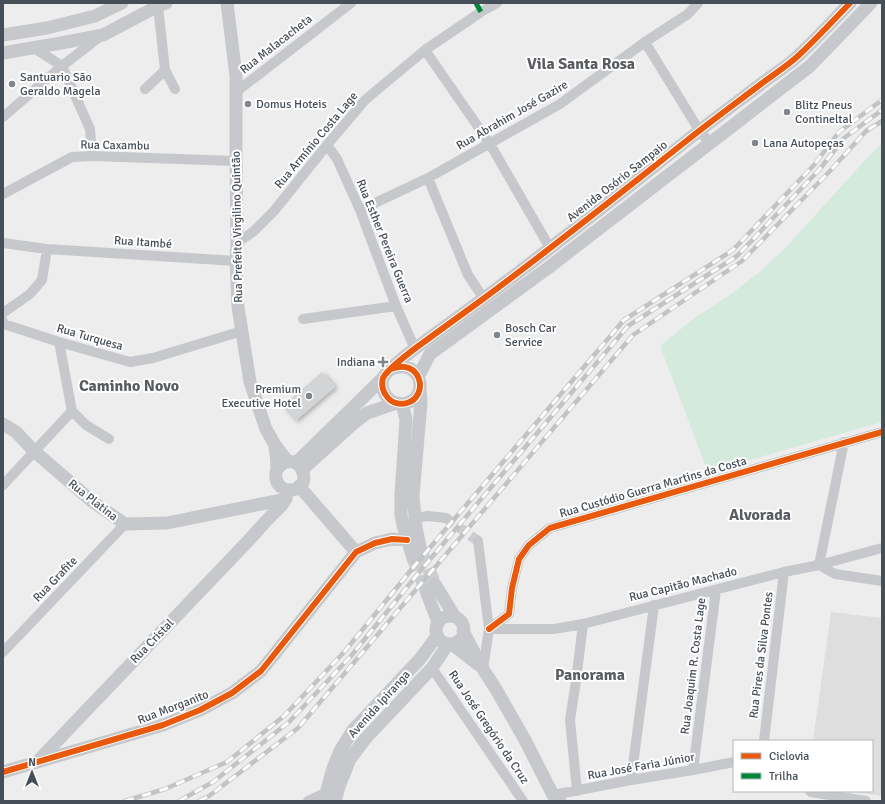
<svg xmlns="http://www.w3.org/2000/svg" width="885" height="804" viewBox="0 0 885 804" font-family="Signika,sans-serif">
	<defs>
		<filter id="shadow"><feDropShadow dx="3" dy="1.5" stdDeviation="2" flood-color="#0004"/></filter>
	</defs>
	<rect width="100%" height="100%" fill="#ededed"/>
	<path fill="#dfdede" d="M831,612L882,618V796L847,791H872V741H813Z"/>
	<path fill="#d3eadd" d="M882,144V422L708,472L660,346L696,317L731,294L762,270L789,244L869,156Z"/>
	<path fill="#d3d4d6" filter="url(#shadow)" d="M322,372L335,387L295,421L282,406Z"/>
	<g fill="none" stroke-linecap="round" stroke-linejoin="round">
		<path stroke="#cccdcf" stroke-width="10" stroke-dasharray="10 5" stroke-linecap="butt" d="M446,518L478,541"/>
		<path stroke="#cccdcf" stroke-width="13" stroke-dasharray="13 6" stroke-linecap="butt" d="M421,551L435,584
			M413,558L426,591"/>
		<path stroke="#c7c8cb" stroke-width="10" d="M645,42L699,130L710,143
			M34,48L62,66
			M425,50L490,144L550,248
			M62,66L90,129L92,156
			M165,70L175,89
			M145,89L165,70L158,6
			M236,92L351,3
			M3,117L62,66L102,35
			M327,145L337,159L360,210L396,306L415,349
			M428,178L468,275L484,299
			M3,194L72,157L92,156L236,161
			M360,210L428,178L560,104L645,42L688,14L698,3
			M3,243L47,249L236,261
			M237,243L254,231L274,211L327,145L365,100L425,50L481,12L497,3
			M3,313L30,294L42,280L47,249
			M303,319L396,306
			M3,321L4,324L59,342L130,362L153,358L242,331
			M59,342L72,411L86,425L109,439
			M3,485L72,411
			M415,518L428,516L446,518
			M478,541L489,629L483,669
			M819,565L844,442
			M819,565L835,574L882,581
			M489,629L509,614L512,588L519,559L529,545L550,528L882,432
			M489,629H554L583,624L784,572L819,565L882,548
			M3,652L125,524
			M432,668L523,801
			M764,741L784,572
			M693,770L716,590
			M631,780L654,605
			M577,791L570,720L576,681L583,624
			M810,791L811,792L866,801
			M553,795L631,780L693,770L734,762
			M308,801L327,792"/>
		<path stroke="#c7c8cb" stroke-width="13" d="M227,3L236,76V161L237,243L236,261L238,307L250,382L266,429L275,445L288,462
			M3,35L47,28L95,16L122,3
			M3,53L61,43L103,35L158,6L166,3
			M391,369C421,357 430,396 407,403C400,405 392,403 388,398C383,393 381,385 383,378C387,370 409,353 417,347C439,331 461,315 483,299C552,248 618,195 685,142C710,122 736,103 761,84C773,75 787,66 798,56C816,39 833,21 850,3
			M418,377L430,354L548,268L810,66L871,3
			M420,388L421,403L413,496L416,527L421,551
			M402,404L406,419L401,495V515L403,525L413,558
			M3,424L16,432L34,451L93,502L125,524L167,523L286,499
			M275,446C276,453 277,460 277,468C277,471 275,473 276,477C276,484 282,490 290,490C318,489 298,444 277,469
			M296,463L383,378
			M302,470L354,423L367,413L396,403
			M299,486L356,552
			M435,584L455,617
			M426,591L438,622
			M436 630a14 14 0 1 1 28 0a14 14 0 1 1-28 0Z
			M463,631L483,669L497,691L525,740L553,795L560,801
			M452,644L479,665
			M38,761L249,540L267,520L282,505L286,499L287,490
			M3,772L163,725L200,710L232,693L261,671L356,552L375,543L392,539L407,540
			M324,801L333,768L340,751L353,730L420,659L437,636
			M335,801L340,784L350,759L365,739L432,668L448,644"/>
		<defs>
			<path id="rail" d="M125,801L165,789L227,762L284,716L345,651L416,564L624,320L733,250L814,165L839,132L882,100
				M179,801L213,782L289,722L351,656L421,570L628,326L737,256L819,170L844,138L882,110
				M199,801L209,796L298,728L633,335L742,261L830,171L866,131L882,121"/>
		</defs>
		<use href="#rail" stroke="#c2c3c5" stroke-width="4.5"/>
		<use href="#rail" stroke="#fff" stroke-width="3" stroke-dasharray="9" stroke-linecap="butt"/>
		<path stroke="#00873e" stroke-width="5" stroke-dasharray="10 5" stroke-linecap="butt" d="M476,3L481,12"/>
		<defs>
			<path id="cycleway" d="M391,369C421,357 430,396 407,403C400,405 392,403 388,398C383,393 381,385 383,378C387,370 409,353 417,347C439,331 461,315 483,299C552,248 618,195 685,142C710,122 736,103 761,84C773,75 787,66 798,56C816,39 833,21 850,3
				M489,629L509,614L512,588L519,559L529,545L550,528L882,432
				M3,772L163,725L200,710L232,693L261,671L356,552L375,543L392,539L407,540"/>
		</defs>
		<use href="#cycleway" stroke="#fff" stroke-width="8"/>
		<use href="#cycleway" stroke="#e8590c" stroke-width="6"/>
	</g>
	<g fill="#80868c" stroke="#fff" stroke-width="1.5">
		<circle cx="12" cy="84" r="4"/>
		<circle cx="248" cy="104" r="4"/>
		<circle cx="787" cy="112" r="4"/>
		<circle cx="755" cy="143" r="4"/>
		<circle cx="497" cy="335" r="4"/>
		<path d="M381 356h4v4h4v4h-4v4h-4v-4h-4v-4h4z"/>
		<circle cx="309" cy="396" r="4"/>
	</g>
	<g text-anchor="middle" stroke-width="4" stroke-linejoin="round" paint-order="stroke">
		<g font-size="12" fill="#464e57" stroke="#fff">
			<text transform="translate(276 44) rotate(-38)" y="4">Rua Malacacheta</text>
			<text transform="translate(512 115) rotate(-30)" y="4">Rua Abrahim José Gazire</text>
			<text transform="translate(316 140) rotate(-50)" y="4">Rua Armínio Costa Lage</text>
			<text transform="translate(115 145) rotate(1)" y="4">Rua Caxambu</text>
			<text transform="translate(617 181) rotate(-38)" y="4">Avenida Osório Sampaio</text>
			<text transform="translate(237 227) rotate(-91)" y="4">Rua Prefeito Virgilino Quintão</text>
			<text transform="translate(385 241) rotate(68)" y="4">Rua Esther Pereira Guerra</text>
			<text transform="translate(143 242) rotate(4)" y="4">Rua Itambé</text>
			<text transform="translate(90 337) rotate(16)" y="4">Rua Turquesa</text>
			<text transform="translate(653 487) rotate(-16)" y="4">Rua Custódio Guerra Martins da Costa</text>
			<text transform="translate(93 500) rotate(38)" y="4">Rua Platina</text>
			<text transform="translate(55 579) rotate(-46)" y="4">Rua Grafite</text>
			<text transform="translate(683 584) rotate(-14)" y="4">Rua Capitão Machado</text>
			<text transform="translate(152 641) rotate(-46)" y="4">Rua Cristal</text>
			<text transform="translate(761 655) rotate(-83)" y="4">Rua Pires da Silva Pontes</text>
			<text transform="translate(693 666) rotate(-83)" y="4">Rua Joaquim R. Costa Lage</text>
			<text transform="translate(379 704) rotate(-48)" y="4">Avenida Ipiranga</text>
			<text transform="translate(173 707) rotate(-21)" y="4">Rua Morganito</text>
			<text transform="translate(489 727) rotate(56)" y="4">Rua José Gregório da Cruz</text>
			<text transform="translate(641 766) rotate(-10)" y="4">Rua José Faria Júnior</text>
		</g>
		<g font-size="12" fill="#464e57" stroke="#fff" text-anchor="start">
			<text x="20" y="81">Santuario São<tspan x="20" dy="14">Geraldo Magela</tspan></text>
			<text x="256" y="108">Domus Hoteis</text>
			<text x="795" y="109">Blitz Pneus<tspan x="795" dy="14">Contineltal</tspan></text>
			<text x="763" y="147">Lana Autopeças</text>
			<text x="505" y="332">Bosch Car<tspan x="505" dy="14">Service</tspan></text>
			<text x="375" y="366" text-anchor="end">Indiana</text>
			<text x="301" y="393" text-anchor="end">Premium<tspan x="301" dy="14">Executive Hotel</tspan></text>
		</g>
		<g font-size="16" font-weight="bold" fill="#595c60" stroke="#fff">
			<text x="581" y="69">Vila Santa Rosa</text>
			<text x="129" y="391">Caminho Novo</text>
			<text x="760" y="520">Alvorada</text>
			<text x="590" y="680">Panorama</text>
		</g>
	</g>
	<rect width="885" height="804" fill="none" stroke="#464e57" stroke-width="8"/>
	<rect x="733" y="740" width="140" height="52" fill="#ffffff" stroke="#b5b8bc"/>
	<rect x="741" y="753" width="20" height="6" fill="#e8590c" stroke="#b5b8bc"/>
	<text x="769" y="760" font-size="12" fill="#464e57">Ciclovia</text>
	<rect x="741" y="773" width="20" height="6" fill="#00873e" stroke="#b5b8bc"/>
	<text x="769" y="780" font-size="12" fill="#464e57">Trilha</text>
	<g transform="translate(32 772)" stroke="#ffffff" stroke-width="3" paint-order="stroke">
	<path d="M0-3L7 15L0 10L-7 15Z" fill="#464e57"/>
	<text y="-6" font-size="11" font-weight="bold" text-anchor="middle" fill="#464e57">N</text>
	</g>
</svg>
